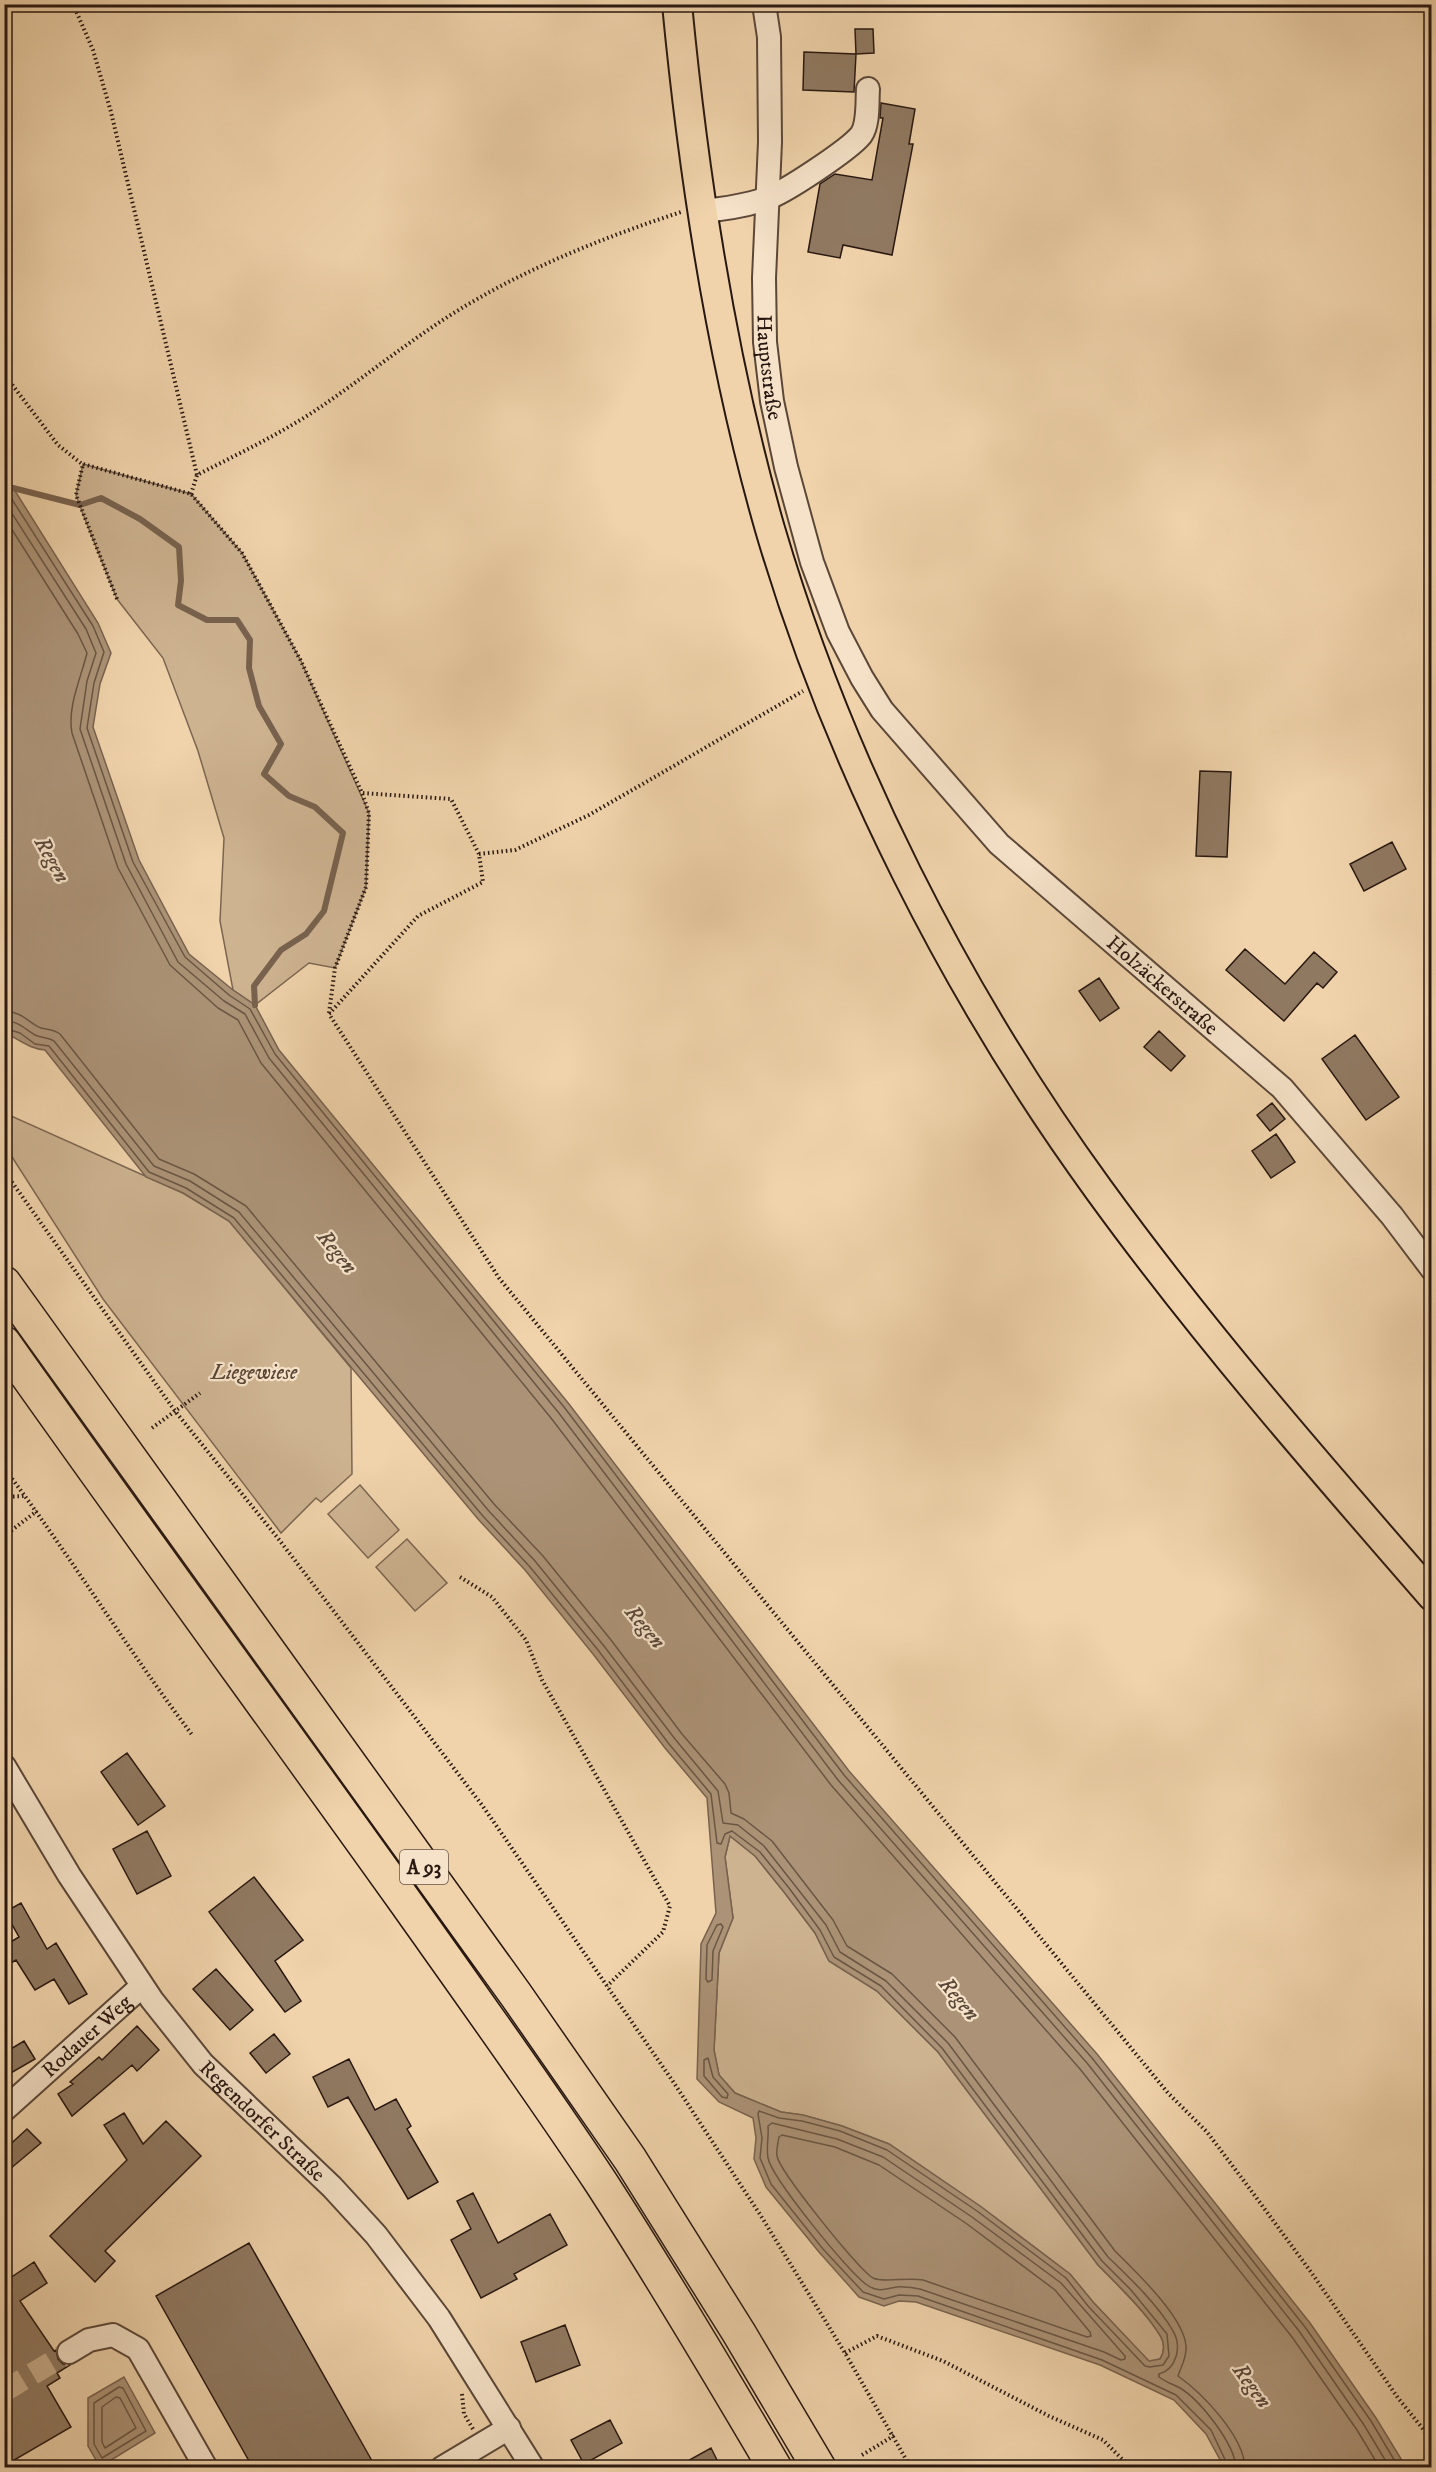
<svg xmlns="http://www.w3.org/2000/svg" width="1436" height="2472" viewBox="0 0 1436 2472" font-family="'IM FELL DW Pica',serif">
	<rect width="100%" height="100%" fill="#f0d3ab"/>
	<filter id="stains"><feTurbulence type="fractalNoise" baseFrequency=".00333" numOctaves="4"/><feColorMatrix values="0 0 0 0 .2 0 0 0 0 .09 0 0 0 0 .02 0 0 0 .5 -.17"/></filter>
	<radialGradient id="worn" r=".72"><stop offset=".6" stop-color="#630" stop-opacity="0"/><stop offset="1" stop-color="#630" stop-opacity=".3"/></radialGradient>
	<path fill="#ceb391" stroke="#7c6651" stroke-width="1.5" d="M83,464L191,494L242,553L301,661L369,813L366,887L335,968L309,963L255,1005L233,990L220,921L224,838L198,751L163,658L117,599L83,514L76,495Z
		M4,1105L11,1116L183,1193L229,1221L351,1368L352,1474L321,1502L316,1498L281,1533L103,1299L5,1146Z
		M360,1485L399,1530L368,1558L328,1514Z
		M407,1539L447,1583L415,1611L376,1567Z
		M730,1836L755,1856L784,1892L815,1933L829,1961L877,1991L938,2052L1098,2265C1117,2285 1147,2313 1161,2337C1165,2344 1164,2353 1160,2359L1149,2362L1093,2302L1070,2274L980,2206L889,2144L842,2126L803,2115L781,2112L735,2093L719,2075L714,2050L719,1953L733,1918L725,1857Z"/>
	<path fill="#ac9377" stroke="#78624e" stroke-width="1.5" fill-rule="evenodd" d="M5,475L98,623L111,653L100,684L93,727L139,860L189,954L233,990L255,1005L279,1050L569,1404L849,1771L1097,2054L1310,2323L1376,2418L1406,2467H1224L1206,2434L1174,2400L1100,2365L916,2302L899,2301L884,2306L859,2297L819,2252L766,2187L754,2159L756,2138L753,2118L719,2102L697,2079L701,1944L716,1913L707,1798L665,1748L593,1654L525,1570L478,1519L229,1221L183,1193L146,1177L45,1050C29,1049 19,1039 5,1033ZM730,1836L755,1856L784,1892L815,1933L829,1961L877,1991L938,2052L1098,2265C1118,2285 1147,2313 1161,2337C1165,2344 1164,2353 1160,2359L1149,2361L1093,2302L1070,2274L980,2206L889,2144L842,2126L803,2115L781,2112L735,2093L719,2075L714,2050L719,1953L733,1918L725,1857Z
		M124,2377L155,2433L100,2467L88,2446V2398Z"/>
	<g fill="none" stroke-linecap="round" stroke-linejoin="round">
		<path stroke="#6a5644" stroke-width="1.5" d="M4,487L93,626L104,652L94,683L87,728L133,862L185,957L229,995L250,1009L275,1054L564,1407L844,1775L1092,2058L1305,2327L1371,2421L1399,2468
			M4,501L86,629L96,653L87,681L80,729L126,864L178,962L224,1001L245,1014L269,1058L558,1412L838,1780L1087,2063L1299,2331L1364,2425L1390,2468
			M4,517L78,634L87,653C81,678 67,707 72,733L118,868L170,965L218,1008L238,1020L261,1063L551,1418L831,1785L1080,2069L1292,2337L1357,2430L1380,2468
			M4,1011C24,1012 28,1023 41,1028C49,1030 53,1029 60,1034L159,1159L194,1174L246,1206L494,1504L543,1556L611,1640L682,1734L725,1784L729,1793L731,1813L744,1819L772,1841L833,1920L847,1946L892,1974L955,2037L1115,2251C1136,2272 1184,2317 1186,2346C1187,2358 1181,2366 1178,2376C1202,2393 1244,2436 1245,2468
			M4,1020C18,1021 25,1029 35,1035C41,1038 48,1037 54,1041L154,1166L190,1181L239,1212L488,1510L535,1561L604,1646L675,1739L718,1791L723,1823L738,1825L764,1846L826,1925L840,1952L886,1981L948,2043L1108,2257C1129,2277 1159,2306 1173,2331C1182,2346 1177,2369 1159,2374V2377C1165,2382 1173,2384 1180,2388C1200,2400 1235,2444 1236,2468
			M4,1028L20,1033L35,1044L49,1046L149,1172L186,1188L234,1218L482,1515L530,1567L598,1650L669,1744L711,1794L717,1843L721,1844L725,1834L732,1831L760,1852L789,1888L820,1930L834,1957L881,1986L942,2048L1102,2261L1131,2290L1167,2334L1169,2356L1163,2365L1150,2367L1145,2366L1088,2306L1066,2278L977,2211L887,2150L840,2131L802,2121L779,2118L759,2111L758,2114L762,2138L760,2158L771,2184L823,2249L863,2292L884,2299L899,2295L918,2296L1102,2360L1176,2395L1211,2430L1229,2468
			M721,1924L723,1927L713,1951L712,1980L708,1982L706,1979L707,1945L717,1925Z
			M708,2058L713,2077L728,2094L727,2098L722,2097L704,2076V2060Z
			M772,2123L837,2139L883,2157L972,2217L1061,2283L1125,2356V2359L1121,2360L1104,2352L920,2289C913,2288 904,2286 897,2287C885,2289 879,2293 867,2285C848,2272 772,2178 768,2158C766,2148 769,2136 768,2126Z
			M782,2135L835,2147L879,2165L967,2224L1055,2290L1090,2332L1091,2336L1087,2337L923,2280C908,2277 883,2283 873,2278C858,2269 780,2172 777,2156C776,2150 778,2143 779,2137Z
			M119,2387L123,2388L146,2431L102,2458L94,2444V2403Z
			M116,2397L120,2398L136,2428L105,2448L102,2442V2407Z"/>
		<path stroke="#78624e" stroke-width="6" d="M13,488L80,505L101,498L140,519L179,547L181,581L178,605L207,620H237L250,640L249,668L259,706L281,744L264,774L289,796L315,807L343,833L324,911L306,934L281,950L254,986L255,1005"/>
	</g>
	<path fill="#907961" stroke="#291811" stroke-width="1.5" d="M855,29H873L874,53L856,54Z
		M804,52L856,54L854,92L803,90Z
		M881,103L915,109L909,144H913L892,255L843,245L840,258L808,252L820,184L835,174L872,180L883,118H880Z
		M1200,771L1231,772L1227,857L1196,856Z
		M1392,842L1406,869L1364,891L1350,864Z
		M1245,949L1285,984L1314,952L1337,972L1323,988L1317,983L1284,1021L1226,970Z
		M1099,978L1119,1008L1100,1021L1079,991Z
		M1159,1031L1185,1056L1171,1071L1144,1047Z
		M1355,1035L1399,1097L1366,1120L1322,1059Z
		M1272,1103L1285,1119L1270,1131L1257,1115Z
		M1276,1134L1295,1162L1271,1178L1252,1151Z
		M127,1753L165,1806L138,1825L101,1772Z
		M147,1831L171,1876L137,1894L113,1849Z
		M254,1877L303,1940L275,1961L301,2001L285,2012L209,1912Z
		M21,1903L47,1949L56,1943L87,1994L69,2004L54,1979L35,1990L16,1960L4,1967V1946L19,1937L5,1912Z
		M216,1969L253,2010L230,2030L193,1989Z
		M137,2026L159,2050L137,2071L132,2065L72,2116L58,2094L73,2084L70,2082L99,2057L102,2060Z
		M274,2034L290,2054L266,2073L250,2053Z
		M24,2041L35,2059L4,2077V2053Z
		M349,2059L375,2110L396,2099L411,2126L407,2129L438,2182L408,2199L348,2097L328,2107L313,2077Z
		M124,2113L143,2144L166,2121L201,2156L105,2251L115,2261L95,2282L50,2236L127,2160L104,2125Z
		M27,2129L41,2143L4,2174V2150Z
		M473,2193L498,2243L550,2214L567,2245L514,2274L517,2279L481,2298L451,2240L471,2229L457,2201Z
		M249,2243L376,2468H253L156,2296Z
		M34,2262L47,2283L20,2301L54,2351L56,2350L58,2359L63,2364L70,2365L57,2373L60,2378L47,2386L71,2427L4,2466V2277L7,2280Z
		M565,2325L580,2365L536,2382L521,2342Z
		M610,2420L622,2443L584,2464L571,2440Z
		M711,2448L721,2468H675Z"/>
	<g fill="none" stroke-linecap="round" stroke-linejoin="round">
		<path stroke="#c8ae8c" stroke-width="22" stroke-dasharray="22 11" stroke-linecap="butt" d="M4,2391L69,2352"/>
		<defs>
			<g id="minor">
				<path id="s1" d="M764,4L769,37L770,142L764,278L765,342L772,401L786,467L812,562L838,632L862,678L882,710L999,844L1282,1088L1392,1216L1432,1269"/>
				<path d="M702,211C724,209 745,206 765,199C783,194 850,149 861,135C869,124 867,102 868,89"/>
				<path id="s2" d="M4,1766L69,1875L152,2000L203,2064L332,2187L376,2235L439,2318L533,2468"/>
				<path id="s3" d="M4,2110L142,1986"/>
				<path d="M69,2352L89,2340L113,2335L138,2349L206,2468"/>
				<path d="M442,2468L509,2428"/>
			</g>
			<path id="major" d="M677,4C694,181 721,359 770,529C838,761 957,995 1099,1190C1202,1332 1317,1464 1432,1596"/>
			<path id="highway" d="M4,1283L516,1995L630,2159L739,2333L819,2468
				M4,1343C136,1530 271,1714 404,1900C470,1993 537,2086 600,2181C661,2275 718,2371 775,2468"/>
		</defs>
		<use href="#minor" stroke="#5b4738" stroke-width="26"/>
		<use href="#major" stroke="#291811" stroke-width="32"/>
		<use href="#highway" stroke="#291811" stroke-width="36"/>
		<path stroke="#291811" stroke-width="4" stroke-dasharray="1.5 3" stroke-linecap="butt" d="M73,4L93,50L111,112L197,475
			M4,374L58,445L82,464
			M191,494L197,475C236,455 276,436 313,412C369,375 420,331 479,298C542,262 611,235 681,212
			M117,599L76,495L83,464L191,494L242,553L301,661L362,793L451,799L479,854L483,882L418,916L329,1014L499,1278L1168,2093L1207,2132L1247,2185L1311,2272L1398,2398L1432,2440
			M479,854L515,850L589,815L803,691
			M329,1013L335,968L366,887L369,813L362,793
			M4,1171L175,1411L277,1537L482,1805L674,2083L761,2216L845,2353L911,2468
			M152,1428L200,1393
			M4,1468C70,1555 127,1649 193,1736
			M4,1497L24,1496
			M4,1536L37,1511
			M460,1577L492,1597L526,1640L542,1680L670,1906L663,1932L607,1986
			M845,2353L877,2336L943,2361L1049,2416L1103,2440L1131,2468
			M462,2394L464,2414L473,2429
			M862,2455L895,2435
			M493,2460L498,2468"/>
		<use href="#minor" stroke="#f5e2c8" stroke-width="22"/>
		<use href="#major" stroke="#f0d3ab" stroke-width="28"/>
		<use href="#highway" stroke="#f0d3ab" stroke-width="33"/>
	</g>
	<g text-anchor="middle" stroke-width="4.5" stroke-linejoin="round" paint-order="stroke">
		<rect fill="#f5e2c8" stroke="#665548" stroke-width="1.5" x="400" y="1850" width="48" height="34" rx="4.5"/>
		<g font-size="20" font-weight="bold" fill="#291811">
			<text x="424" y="1874">A 93</text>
		</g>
		<g font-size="21" fill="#291811" stroke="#f5e2c8">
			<text dy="7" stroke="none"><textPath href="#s1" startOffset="364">Hauptstraße</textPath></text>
			<text dy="7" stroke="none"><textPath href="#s1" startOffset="1122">Holzäckerstraße</textPath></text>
			<text dy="7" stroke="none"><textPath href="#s3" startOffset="111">Rodauer Weg</textPath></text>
			<text dy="7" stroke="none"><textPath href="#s2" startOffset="441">Regendorfer Straße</textPath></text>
		</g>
		<g font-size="21" font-style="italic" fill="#5b4637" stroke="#f5e2c8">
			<text x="254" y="1379">Liegewiese</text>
		</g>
		<g font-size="22" font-style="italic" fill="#5d493a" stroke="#f5e2c8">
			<text transform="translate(53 859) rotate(61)" y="8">Regen</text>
			<text transform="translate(338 1251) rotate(51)" y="8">Regen</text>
			<text transform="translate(646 1626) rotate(50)" y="8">Regen</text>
			<text transform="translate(960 1998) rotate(50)" y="8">Regen</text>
			<text transform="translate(1253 2385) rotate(54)" y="8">Regen</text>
		</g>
	</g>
	<rect width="1436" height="2472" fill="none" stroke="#f0d3ab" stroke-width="24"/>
	<rect x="6" y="6" width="1424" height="2460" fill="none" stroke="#291811" stroke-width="3"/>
	<rect x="12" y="12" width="1412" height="2448" fill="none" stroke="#291811" stroke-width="1.5"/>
	<rect width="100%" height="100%" filter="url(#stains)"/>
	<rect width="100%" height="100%" fill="url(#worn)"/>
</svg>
